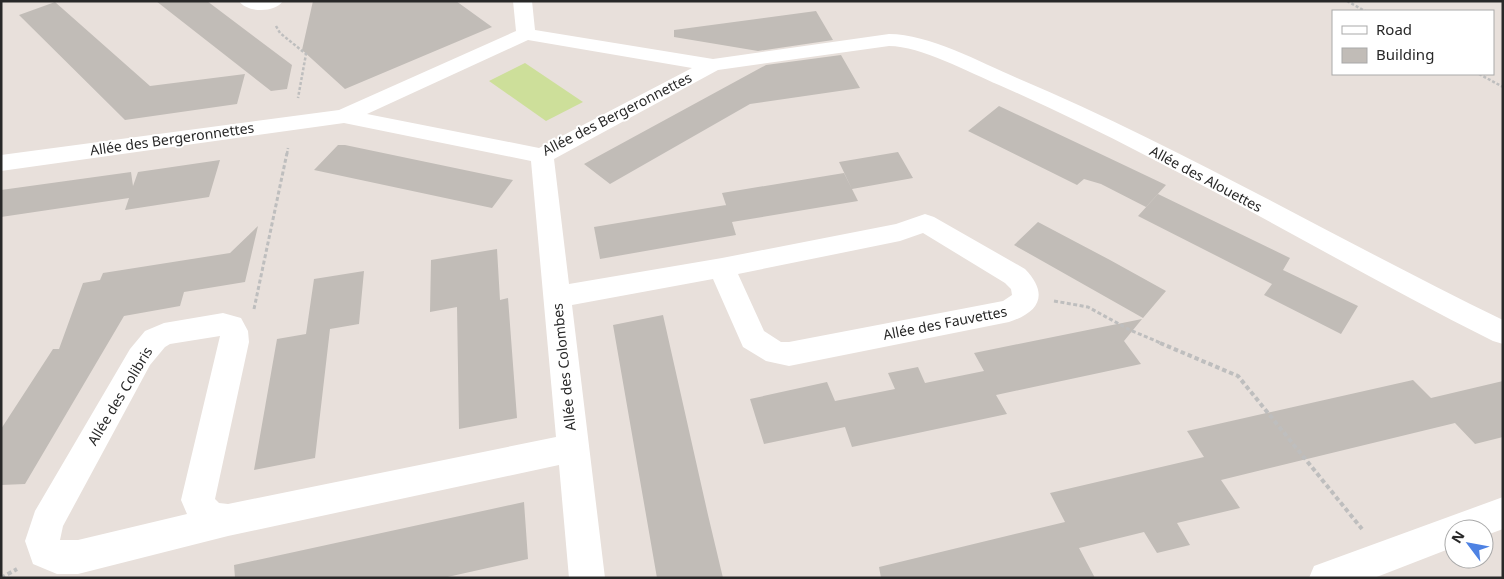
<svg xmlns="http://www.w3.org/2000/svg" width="1504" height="579" viewBox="0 0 1504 579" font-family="'Noto Sans',sans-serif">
	<rect width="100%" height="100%" fill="#e8e0db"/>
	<path fill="#cddf9a" d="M525,63L583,102L546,121L489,81Z"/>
	<path fill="#c1bcb7" d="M156,1H207L292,65L287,89L271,91Z
		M313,1H456L492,27L345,89L302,50Z
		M55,2L150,86L245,74L237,104L125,120L19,15Z
		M816,11L833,40L758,51L674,37V30Z
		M841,55L860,88L750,104L610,184L584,164L766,65Z
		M999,106L1107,157L1166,185L1146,207L1101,184L1084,179L1077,185L968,131Z
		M338,145H345L513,180L492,208L314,170Z
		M898,152L913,178L852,189L839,162Z
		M220,160L209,197L125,210L129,198L1,217V190L131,172L133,186L138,172Z
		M844,173L858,201L732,222L736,235L600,259L594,227L726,205L727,208L722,193Z
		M1158,194L1290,258L1283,270L1358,306L1341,334L1264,295L1272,284L1138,216Z
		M1038,222L1110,260L1166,291L1143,318L1014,245Z
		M258,226L245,282L184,292L180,306L124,316L25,484L1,485V429L53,349H59L83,283L100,280L103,273L230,253Z
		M497,249L500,300L508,298L517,418L459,429L457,307L430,312L431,260Z
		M364,271L359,324L330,329L315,458L254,470L277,339L306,334L314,279Z
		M663,315L708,515L723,578H657L613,325Z
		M1142,319L1124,341L1141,364L996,395L1007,414L852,447L845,427L764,444L750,399L827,382L835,401L895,389L888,373L918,367L925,383L984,371L974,353Z
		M1413,380L1431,398L1503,381V437L1475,444L1455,423L1221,480L1240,508L1177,523L1190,545L1157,553L1144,532L1079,548L1095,578H881L879,567L1065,522L1050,493L1204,457L1187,431Z
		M524,502L528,559L443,578H235L234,565Z"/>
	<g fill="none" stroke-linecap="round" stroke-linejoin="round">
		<path stroke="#bebebe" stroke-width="2.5" stroke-dasharray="3 2" stroke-linecap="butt" d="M1347,1L1365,11
			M276,26L280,33L306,54L298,98
			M1479,74L1503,87
			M287,154L288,148"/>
		<path stroke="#bebebe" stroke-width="3" stroke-dasharray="4 2.5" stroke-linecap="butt" d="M1054,301L1088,307L1130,330L1163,344
			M254,309L287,153"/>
		<path stroke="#bebebe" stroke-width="4" stroke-dasharray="4.5 3" stroke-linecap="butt" d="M1160,343L1238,376L1362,529
			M1,578L17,569"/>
		<path fill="#fff" fill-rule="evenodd" d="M239,1H283C275,13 247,13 239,1Z
			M513,1H532L535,30L713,59L889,34C929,34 980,62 1017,78C1183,148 1340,241 1503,320V344L1493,341C1327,258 1169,159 999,85C968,72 921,46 889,46L718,70L554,159L569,284L722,258L896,224L925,214L934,217L1025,269C1049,294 1040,312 1009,322L789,366L766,361L743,347L713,279L572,305L605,578H569L559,465L228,536L78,574H57L33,564L25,541L35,511L130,349L145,331L164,323L223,313L241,318L248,331L249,342L215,499L219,503L228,504L556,437L531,161L344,123L1,171V155L339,110L516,31ZM528,40L692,68L539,148L367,114ZM923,233L1005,283L1011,289L1012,295L1003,301L789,342H781L764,331L738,274L900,241ZM220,336L181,500L187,514L78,540H60L63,526L150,365L165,347L170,344Z
			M1503,497V529L1484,536V529H1454V547L1374,578H1309L1314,566Z"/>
	</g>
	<g text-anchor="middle" stroke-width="4" stroke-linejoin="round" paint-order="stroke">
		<g font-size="14" fill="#282828" stroke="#fff">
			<text transform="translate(617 114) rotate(-27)" y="5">Allée des Bergeronnettes</text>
			<text transform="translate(172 139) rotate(-8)" y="5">Allée des Bergeronnettes</text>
			<text transform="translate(1206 179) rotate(28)" y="5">Allée des Alouettes</text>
			<text transform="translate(945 323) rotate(-11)" y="5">Allée des Fauvettes</text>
			<text transform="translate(564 367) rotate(-96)" y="5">Allée des Colombes</text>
			<text transform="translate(120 396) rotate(-59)" y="5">Allée des Colibris</text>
		</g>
	</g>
	<rect width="1504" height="579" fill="none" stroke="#282828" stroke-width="5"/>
	<rect x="1332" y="10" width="162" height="65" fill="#ffffff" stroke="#a9a9a9"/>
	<rect x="1342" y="26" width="25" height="8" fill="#ffffff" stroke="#a9a9a9"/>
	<text x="1376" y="35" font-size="15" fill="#282828">Road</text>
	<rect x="1342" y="48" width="25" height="15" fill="#c1bcb7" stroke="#a9a9a9"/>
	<text x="1376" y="60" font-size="15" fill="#282828">Building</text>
	<g transform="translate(1469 544) rotate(302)"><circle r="24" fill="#ffffff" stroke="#a9a9a9"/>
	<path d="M0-4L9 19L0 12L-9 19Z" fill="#4e82e3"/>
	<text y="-8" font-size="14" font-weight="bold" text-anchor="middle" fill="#282828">N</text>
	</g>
</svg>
